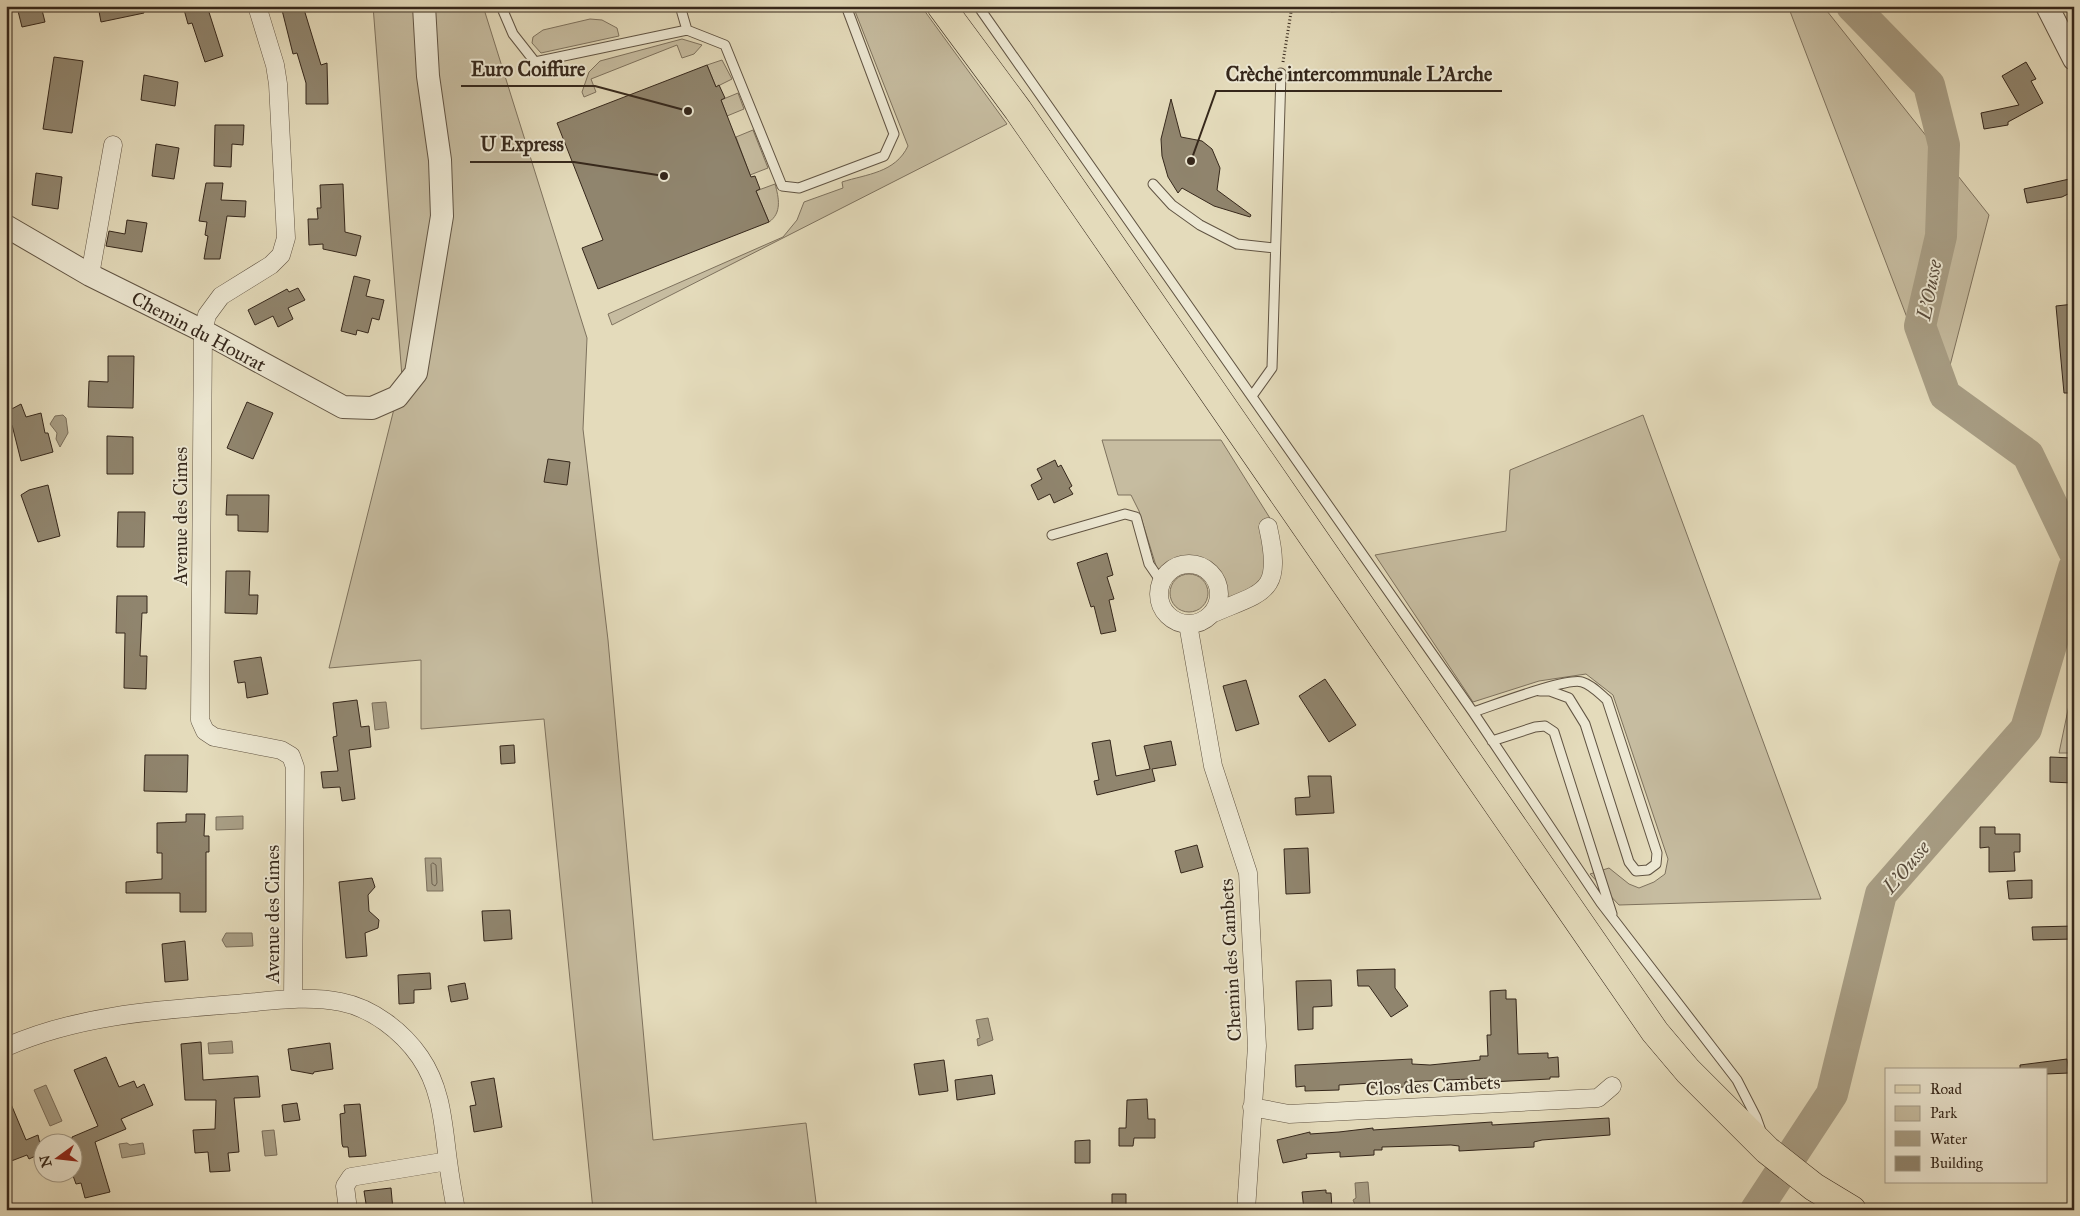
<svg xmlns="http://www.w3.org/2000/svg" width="2080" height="1216" viewBox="0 0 2080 1216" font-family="'IM FELL Great Primer',serif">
	<rect width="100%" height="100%" fill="#e4dbbb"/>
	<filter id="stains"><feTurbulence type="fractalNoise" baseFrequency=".004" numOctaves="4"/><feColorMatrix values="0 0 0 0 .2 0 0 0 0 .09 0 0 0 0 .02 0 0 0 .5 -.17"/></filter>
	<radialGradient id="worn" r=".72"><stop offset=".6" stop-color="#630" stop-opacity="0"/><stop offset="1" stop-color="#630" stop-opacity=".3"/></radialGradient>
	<path fill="#c6bca0" stroke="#7e725e" d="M373,6H483L587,338L583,429L608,640L653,1140L806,1123L817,1210H593L544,719L421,729V660L329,668L402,377Z
		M853,6H921L1007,124L612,325L608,314L783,237L797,220L804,202L843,188L842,182C867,174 895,173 908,146Z
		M1324,6H1423L1331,12Z
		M1788,6H1823L1989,215L1940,404Z
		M590,19L602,20L617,28L619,36L541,53L532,43L533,37L543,30Z
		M682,39L702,45L694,54L682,58L677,45L591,79L596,92L584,97L582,92L589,72L600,61Z
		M722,60L732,79L716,87L707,65Z
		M738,93L744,109L727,116L721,100Z
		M753,130L768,168L750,175L736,137Z
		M775,184C779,198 782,213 769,222L756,191Z
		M1643,415L1821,899L1619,905L1590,874L1609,868L1629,884L1639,888L1654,882L1665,874L1668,859L1613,695L1586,674L1539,681L1473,702L1375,555L1506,531L1510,470Z
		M1102,440H1221L1273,523L1268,562L1259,591L1225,599C1224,579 1209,551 1185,557C1174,560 1169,570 1157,569L1139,511L1131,495H1118Z
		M1170 593a19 19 0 1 1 38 0a19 19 0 1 1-38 0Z
		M2074,681V753H2059Z"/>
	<path fill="#a89e85" stroke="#7a6e5b" d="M63,415L66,418L68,433L60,447L56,439L57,433L50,424L55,416Z
		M386,702L389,728L375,730L372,703Z
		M243,816V829L216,830V817Z
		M425,858H441L443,891H427Z
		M226,933H252L253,946L226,947L222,940Z
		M988,1018L993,1040L978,1046L977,1039L980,1038L976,1020Z
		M232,1041L233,1053L209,1054L208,1043Z
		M46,1085L62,1121L50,1126L34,1090Z
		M274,1130L277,1155L265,1156L262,1131Z
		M127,1143L130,1145L143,1143L145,1154L122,1158L119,1144Z
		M1368,1182L1370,1206L1356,1207L1353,1200L1356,1198L1355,1183Z"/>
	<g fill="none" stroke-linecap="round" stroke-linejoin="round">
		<path stroke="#6e6250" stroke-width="1" d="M433,863L436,865L437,883L435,886L432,884L431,865Z"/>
		<path stroke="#a89e85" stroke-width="32" d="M1852,6L1929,85L1944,145L1941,236L1920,326L1945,395L2028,455L2074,551
			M1756,1210L1832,1094L1881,894L2026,729L2074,568"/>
	</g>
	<path fill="#90856e" stroke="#35271b" d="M22,6H41L45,22L22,27L18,11L23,10Z
		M98,6H143L144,13L101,22Z
		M183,6H207L223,56L205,62L192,23L188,24Z
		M281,6H303L321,65L327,63L328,104H306V83L297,53L293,54Z
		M54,57L83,61L72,133L43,129Z
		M2026,62L2036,79L2031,81L2043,103L2008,122V125L1984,129L1981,113L2019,105L2002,76Z
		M707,65L716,87L719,85L725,98L721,100L751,177L755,176L760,189L756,191L769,222L598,289L582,248L603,240L557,123Z
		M144,75L178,82L175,106L141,100Z
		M1171,99L1181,137L1202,141L1212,149L1220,168L1217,190L1251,215L1250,217L1214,206L1182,188L1178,193L1168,177L1162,156L1161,139Z
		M215,125H244L243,145L232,144L231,167L214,166Z
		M156,144L179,148L174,179L152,176Z
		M36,173L62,177L58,209L32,205Z
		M2074,178V191L2062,197L2027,203L2024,189Z
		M206,183H223L221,200L246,201L245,217L227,216L220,259H204L208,236L205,235L207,222L199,221Z
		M343,184L345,232L361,236L356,256L323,249V244L309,245L308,219H318L317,208H321L320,185Z
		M127,220L147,223L142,252L106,246L109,231L125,234Z
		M354,276L370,280L366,296L384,300L379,320L372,318L368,333L357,330L356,335L341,331Z
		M298,288L305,300L288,308L293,319L278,327L273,316L255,325L248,310L287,289L289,292Z
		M2074,304V393H2064L2056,306Z
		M108,356H134L133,408L88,407L89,381L108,382Z
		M247,402L273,413L253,459L227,448Z
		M21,404L26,417L41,413L45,433H48L53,452L21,461L12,425L6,426V412Z
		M107,436L133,437V474H107Z
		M548,459L570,462L567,485L544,482Z
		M1055,460L1058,467L1061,465L1072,486L1069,488L1073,494L1054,503L1050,494L1038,500L1031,485L1042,479L1037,469Z
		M48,485L60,536L38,542L21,495L29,490Z
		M227,495H269L268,532L238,531V515H226Z
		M118,512H145L144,547H117Z
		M1107,553L1113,575L1107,577L1114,599L1109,600L1116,631L1101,634L1094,606L1091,607L1077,563Z
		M226,571H250L249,595H258L257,614L225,613Z
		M117,596H147V613H142L140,656H147L146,689L124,688L125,633H116Z
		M261,657L268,694L247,698L245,682L238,683L234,661Z
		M1325,679L1356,725L1329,742L1299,696Z
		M1246,680L1259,724L1236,731L1223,686Z
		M357,700L361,727L369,726L371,747L349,750L355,799L342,801L340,787L323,788L321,772L338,771L333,737L337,736L333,703Z
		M1110,740L1116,776L1150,769L1144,746L1171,741L1176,765L1152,769L1155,781L1097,795L1094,781L1099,780L1092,743Z
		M514,745L515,763L501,764L500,746Z
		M145,755H188L187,792L144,791Z
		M2050,757L2072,758L2073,783L2050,782Z
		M1308,776H1331L1334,813L1296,815L1295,798L1310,797Z
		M186,814H205L204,836H209V852H206V912H180V893H126V882L162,879V853H157V823L186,822Z
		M1980,827H1995V834H2020V852H2014L2015,871L1989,872V847L1980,848Z
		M1197,845L1203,867L1181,873L1175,851Z
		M1308,848L1310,893L1286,894L1284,849Z
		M372,878L375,887L368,895L369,911L379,920L378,928L365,933L367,956L346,958L339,882Z
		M2032,880V898L2009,899L2007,881Z
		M510,910L512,939L484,941L482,911Z
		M2074,926V939L2033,940L2032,927Z
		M185,941L188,980L165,982L162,944Z
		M1395,969V988L1408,1006L1391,1017L1369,986H1358L1357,970Z
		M430,973L431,989L414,990V1003L399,1004L398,975Z
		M1331,980L1332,1006L1313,1007V1029L1298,1030L1296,981Z
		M465,983L468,999L451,1002L448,986Z
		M1506,990V999H1516L1518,1054L1548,1053V1058L1558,1057L1559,1077H1550V1079L1490,1082V1078L1405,1082V1087L1371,1088V1083L1339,1085V1090L1305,1091V1086L1296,1087L1295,1065L1412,1059V1064L1430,1065L1480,1060V1056H1488L1487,1035H1491L1490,991Z
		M201,1042L203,1080L258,1076L260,1097L234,1098L239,1152L228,1153L230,1171L210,1172L208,1152L195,1153L193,1130L215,1129L216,1100H185L181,1044Z
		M330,1043L333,1069L314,1072L313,1074L291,1070L288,1049Z
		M106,1057L119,1087L134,1081L137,1088L144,1084L153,1105L121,1119L126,1129L95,1142L110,1192L85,1198L81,1183L76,1184L72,1173V1137L98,1126L74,1070Z
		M2067,1059L2069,1073L2046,1074V1070H2020V1065Z
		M944,1060L948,1091L919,1095L914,1064Z
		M992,1075L995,1094L957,1100L955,1080Z
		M494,1078L502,1127L474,1132L470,1106L476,1105L471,1082Z
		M6,1092L26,1140L38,1135L42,1153L29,1159L27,1155L6,1163Z
		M1147,1099L1148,1119H1155V1138H1134L1133,1146H1119V1128H1126L1127,1100Z
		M297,1103L300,1120L284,1122L282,1105Z
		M360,1104L366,1156L349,1157L348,1147H343L342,1144L340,1114L345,1113L344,1105Z
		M1609,1118L1610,1135L1542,1140L1534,1142V1147L1459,1151V1146L1451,1145L1382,1147V1150H1374V1155L1340,1157V1152L1306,1154L1307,1158L1283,1163L1277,1140L1310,1132V1134L1339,1132L1373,1128V1130L1492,1122V1125Z
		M1090,1140V1163H1075V1141Z
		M391,1188L393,1210H367L364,1191Z
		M1326,1190V1193H1331L1332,1209L1304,1210L1302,1192Z
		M1112,1194H1126V1209L1112,1208Z"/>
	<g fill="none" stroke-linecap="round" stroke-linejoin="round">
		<defs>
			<path id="service" d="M501,6L513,34L535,62L687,30L680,6
				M978,6L1473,712L1601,903L1737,1080L1756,1117L1761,1131
				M687,30L725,45L782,186L799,188L884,156L894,134L846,6
				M1153,184L1172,205L1200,225L1237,244L1274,248
				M1252,396L1272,368L1281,73
				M1052,535L1125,514L1136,517L1149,564L1162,583
				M1473,712C1492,706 1567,677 1582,682C1592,685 1599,693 1607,700L1657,853L1656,864L1648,870L1636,871L1629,862L1585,724L1569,698L1550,691H1540
				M1492,741L1535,727L1545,726L1554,732L1612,914"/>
			<path id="minor" d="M257,6L275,65L278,84L286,238L281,255L271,265L221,296L207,315L203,331L200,720L205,731L214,737L281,750L291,756L295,767L293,999
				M90,275L113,145
				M1159 594a30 30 0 1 1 60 0a30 30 0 1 1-60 0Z
				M1211,614C1265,591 1283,594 1268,527
				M1188,624L1213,766L1248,873L1257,1046L1246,1210
				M6,1047C78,1015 158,1010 235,1004C270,1001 307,995 341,1002C372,1008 402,1031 420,1057C442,1089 443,1124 448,1161C450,1177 453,1194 456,1210
				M1252,1107L1289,1114L1598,1098L1612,1086
				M348,1210L345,1186L351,1177L448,1161"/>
			<path id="tertiary" d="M2047,6L2074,59
				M6,226L90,275L203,331L343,407L372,408L397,397L416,373L442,216L440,160L428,76L424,6"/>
			<path id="primary" d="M941,6L1018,110L1655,1032L1688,1071L1767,1150L1814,1187L1852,1210"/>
		</defs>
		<use href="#service" stroke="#615443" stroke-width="11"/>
		<use href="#minor" stroke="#615443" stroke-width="19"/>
		<use href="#tertiary" stroke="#615443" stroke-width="24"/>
		<use href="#primary" stroke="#35271b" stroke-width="29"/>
		<path stroke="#35271b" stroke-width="3" stroke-dasharray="1 2.5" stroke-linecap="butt" d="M1283,62L1292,6"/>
		<use href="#service" stroke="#ede8d3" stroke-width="9"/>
		<use href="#minor" stroke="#ede8d3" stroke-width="18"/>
		<use href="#tertiary" stroke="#ede8d3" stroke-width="22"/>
		<use href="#primary" stroke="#e4dbbb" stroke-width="28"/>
	</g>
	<g text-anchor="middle" stroke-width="4" stroke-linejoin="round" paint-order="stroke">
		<g font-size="19" fill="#35271b" stroke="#ede8d3">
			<text transform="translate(199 331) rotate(28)" y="7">Chemin du Hourat</text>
			<text transform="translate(180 516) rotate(-90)" y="7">Avenue des Cimes</text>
			<text transform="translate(272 914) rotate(-90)" y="7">Avenue des Cimes</text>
			<text transform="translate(1230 960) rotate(-93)" y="7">Chemin des Cambets</text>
			<text transform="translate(1433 1085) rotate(-3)" y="7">Clos des Cambets</text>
		</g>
		<g font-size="20" font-style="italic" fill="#584b3b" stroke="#ede8d3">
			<text transform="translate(1929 290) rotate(-79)" y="7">L'Ousse</text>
			<text transform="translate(1906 867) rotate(-50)" y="7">L'Ousse</text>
		</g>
	</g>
	<path fill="none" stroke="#35271b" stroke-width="2" d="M688 111L595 86H461M1191 161L1216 91H1502M664 176L574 162H470"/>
	<g fill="#35271b" stroke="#ede8d3" stroke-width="2">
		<circle cx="688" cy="111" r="5"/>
		<circle cx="1191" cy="161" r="5"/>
		<circle cx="664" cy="176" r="5"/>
	</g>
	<g font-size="20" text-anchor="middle" font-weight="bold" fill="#35271b" stroke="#ede8d3" stroke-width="4" stroke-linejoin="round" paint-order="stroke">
		<text x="528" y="76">Euro Coiffure</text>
		<text x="1359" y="81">Crèche intercommunale L'Arche</text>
		<text x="522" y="151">U Express</text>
	</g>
	<rect width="2080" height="1216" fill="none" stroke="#e4dbbb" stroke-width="25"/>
	<rect x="8" y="8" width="2065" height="1201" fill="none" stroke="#35271b" stroke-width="2.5"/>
	<rect x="12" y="12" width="2055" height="1191" fill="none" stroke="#35271b"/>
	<rect x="1885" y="1068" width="162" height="115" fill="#ede8d3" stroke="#a39b89"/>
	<rect x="1895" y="1085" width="25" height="8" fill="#e4dbbb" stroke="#a39b89"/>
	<text x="1930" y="1094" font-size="15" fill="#35271b">Road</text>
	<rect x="1895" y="1106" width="25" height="15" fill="#c6bca0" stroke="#a39b89"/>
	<text x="1930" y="1118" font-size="15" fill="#35271b">Park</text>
	<rect x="1895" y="1131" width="25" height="15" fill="#a89e85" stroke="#a39b89"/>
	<text x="1930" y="1144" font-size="15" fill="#35271b">Water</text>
	<rect x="1895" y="1156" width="25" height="15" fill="#90856e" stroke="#a39b89"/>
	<text x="1930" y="1168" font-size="15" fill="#35271b">Building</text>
	<g transform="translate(58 1158) rotate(255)"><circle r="24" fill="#ede8d3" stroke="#a39b89"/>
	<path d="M0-4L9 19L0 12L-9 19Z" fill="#8f2418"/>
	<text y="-8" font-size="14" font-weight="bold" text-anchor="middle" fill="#35271b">N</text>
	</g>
	<rect width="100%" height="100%" filter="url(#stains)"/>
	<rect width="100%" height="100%" fill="url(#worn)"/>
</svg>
